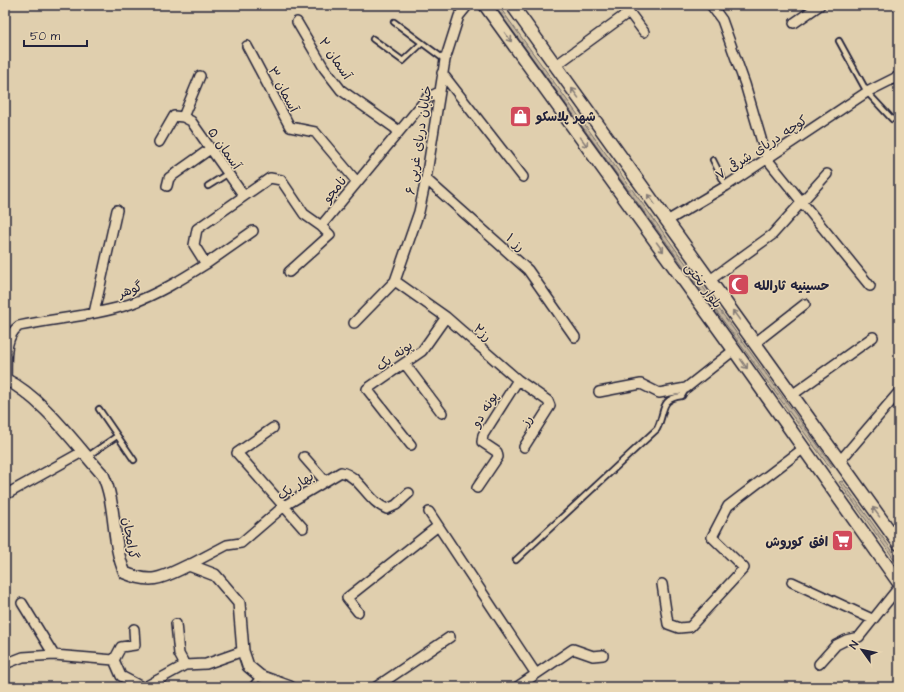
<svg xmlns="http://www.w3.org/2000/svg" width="904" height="692" viewBox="0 0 904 692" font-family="'Architects Daughter','Playpen Sans Arabic',sans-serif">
	<defs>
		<pattern id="grass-dots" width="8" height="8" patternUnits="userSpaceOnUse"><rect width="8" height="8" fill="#c4b59d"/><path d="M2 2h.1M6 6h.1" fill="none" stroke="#a89b88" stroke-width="1.8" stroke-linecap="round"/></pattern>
	</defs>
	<rect width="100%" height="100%" fill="#e0cfae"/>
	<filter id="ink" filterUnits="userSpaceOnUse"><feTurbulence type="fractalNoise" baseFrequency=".025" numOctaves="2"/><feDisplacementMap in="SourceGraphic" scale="8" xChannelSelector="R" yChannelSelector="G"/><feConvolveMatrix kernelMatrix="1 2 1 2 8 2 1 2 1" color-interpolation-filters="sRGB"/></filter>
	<g filter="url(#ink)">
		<path fill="url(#grass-dots)" stroke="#736c6c" d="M494,5H498L833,466L830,468Z
			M842,481L899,560V566L839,482Z"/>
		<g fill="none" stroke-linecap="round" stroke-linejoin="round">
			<defs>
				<path id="service" d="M394,22L445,60
					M373,39L403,61L422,43
					M839,41L867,92L892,119
					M713,160L726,186
					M208,186L227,174
					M99,409L134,460
					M88,456L117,436
					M516,560L657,429C666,411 659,399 682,396L686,389
					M251,687L260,676"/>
				<path id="minor" d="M711,5L722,20L745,84L767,159L870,286
					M297,22L324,68L341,90L399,131
					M794,23L820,5
					M247,46L290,127L315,132L357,182
					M555,66L629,12L644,32
					M442,73L523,177
					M183,117L200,76
					M159,142L174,116L183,117L191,121L244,196
					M426,179L528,270L575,337
					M167,186L169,178L210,149
					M667,221L726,186L867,92L899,76
					M206,264L253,231
					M289,272L330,235L321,226
					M710,280L772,235L827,174
					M395,281L446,317L518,380L548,401L550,406L524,447
					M94,313L117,210
					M354,323L395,281L419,212L426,179L445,60L459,16L468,5
					M755,343L805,304
					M405,364L442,413
					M6,380C7,362 3,337 19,326C56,318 95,316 130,304C158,294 182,279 206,264L194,245L197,229L270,178L281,180L304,214L321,226L427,98L439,92
					M599,392L641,384L659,393L686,388L734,350
					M792,395L873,337
					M273,428L237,453L303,528
					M411,445L367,389L422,351L446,317
					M304,457L325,481
					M840,461L899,392
					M477,488L498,457L497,452L482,442L483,435L518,380
					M5,495L82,452
					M429,512L536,674
					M189,565L227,545L241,543L284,506L341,472C360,476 368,502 387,509L396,505L409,493
					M792,582L872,619
					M662,584L668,624L679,628L690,627L744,568L712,537L728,506L804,448
					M22,603L54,655
					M358,612L347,598L438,526
					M176,624L179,654L185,665
					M114,660L121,647L135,645L134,629
					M5,664L23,657L54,655L114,660L121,676L142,687
					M819,664L836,645L846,640L859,637L899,587
					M145,687L185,665L206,664L243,651
					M376,687L450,637
					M517,687L573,649L593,656L603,655"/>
				<path id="tertiary" d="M5,379C42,397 75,444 103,475C117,506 111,542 125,573C154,585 163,577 189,565L215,575L239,603L243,651L248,666L260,676L290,687"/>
				<path id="secondary" d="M485,5L734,350L899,583
					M512,5L899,544"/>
			</defs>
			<use href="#service" stroke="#22223b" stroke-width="8"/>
			<use href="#minor" stroke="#22223b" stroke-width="12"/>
			<use href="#tertiary" stroke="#22223b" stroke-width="14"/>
			<use href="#secondary" stroke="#22223b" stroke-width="15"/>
			<use href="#service" stroke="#e8d6b3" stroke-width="4.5"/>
			<use href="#minor" stroke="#e8d6b3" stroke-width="9"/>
			<use href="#tertiary" stroke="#e8d6b3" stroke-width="11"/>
			<use href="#secondary" stroke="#e8d6b3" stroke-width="12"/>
		</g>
		<defs><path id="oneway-shaft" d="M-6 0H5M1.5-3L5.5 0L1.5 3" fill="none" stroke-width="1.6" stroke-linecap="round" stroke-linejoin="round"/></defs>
		<g stroke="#857c77">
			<use href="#oneway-shaft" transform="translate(508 37) rotate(54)"/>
			<use href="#oneway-shaft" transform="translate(575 93) rotate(-126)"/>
			<use href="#oneway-shaft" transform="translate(584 142) rotate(54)"/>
			<use href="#oneway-shaft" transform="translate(651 199) rotate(-126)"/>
			<use href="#oneway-shaft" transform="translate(660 247) rotate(54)"/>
			<use href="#oneway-shaft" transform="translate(736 315) rotate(-126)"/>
			<use href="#oneway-shaft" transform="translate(744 364) rotate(55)"/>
			<use href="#oneway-shaft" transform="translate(876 512) rotate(-126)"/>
		</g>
	</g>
	<defs>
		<symbol id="shop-square" viewBox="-11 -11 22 22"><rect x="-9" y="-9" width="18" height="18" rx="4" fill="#d1495b" stroke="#e8d6b3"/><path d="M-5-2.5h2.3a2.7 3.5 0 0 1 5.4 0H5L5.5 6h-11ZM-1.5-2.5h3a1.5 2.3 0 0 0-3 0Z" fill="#fff"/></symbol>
		<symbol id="mosque-square" viewBox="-11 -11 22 22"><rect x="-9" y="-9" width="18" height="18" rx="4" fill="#d1495b" stroke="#e8d6b3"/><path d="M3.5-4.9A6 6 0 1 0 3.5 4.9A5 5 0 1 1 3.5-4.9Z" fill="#fff"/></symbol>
		<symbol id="supermarket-square" viewBox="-11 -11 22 22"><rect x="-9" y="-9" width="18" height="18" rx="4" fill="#d1495b" stroke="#e8d6b3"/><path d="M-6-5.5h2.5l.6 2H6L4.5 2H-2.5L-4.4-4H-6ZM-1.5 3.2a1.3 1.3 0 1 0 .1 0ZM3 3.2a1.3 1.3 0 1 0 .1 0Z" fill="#fff"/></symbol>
	</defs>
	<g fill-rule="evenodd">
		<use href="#shop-square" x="508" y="104" width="25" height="25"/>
		<use href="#mosque-square" x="726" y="272" width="25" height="25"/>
		<use href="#supermarket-square" x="830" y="528" width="25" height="25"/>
	</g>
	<g text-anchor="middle" stroke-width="3" stroke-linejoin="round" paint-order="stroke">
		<g font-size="13" fill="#22223b" stroke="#e8d6b3">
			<text transform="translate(336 58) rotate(56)" y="5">آسمان ۲</text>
			<text transform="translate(284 89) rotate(62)" y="5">آسمان ۳</text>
			<text transform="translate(418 140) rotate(-81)" y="5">خیابان دریای غربی ۶</text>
			<text transform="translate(761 147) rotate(-33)" y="5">کوچه دریای شرقی ۷</text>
			<text transform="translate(225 148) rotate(55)" y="5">آسمان ۵</text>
			<text transform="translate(334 189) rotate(-51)" y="5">نامجو</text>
			<text transform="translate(516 242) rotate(42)" y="5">رز ۱</text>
			<text transform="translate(704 285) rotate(54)" y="5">بلوار تختی</text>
			<text transform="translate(130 289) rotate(-20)" y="5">گوهر</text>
			<text transform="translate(483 332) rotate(42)" y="5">رز۲</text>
			<text transform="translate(394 355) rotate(-36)" y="5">پونه یک</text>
			<text transform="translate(484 409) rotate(-59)" y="5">پونه دو</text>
			<text transform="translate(526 420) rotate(-58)" y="5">رز</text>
			<text transform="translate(295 485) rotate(-33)" y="5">بهار یک</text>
			<text transform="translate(131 538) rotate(80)" y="5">گرامجان</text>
		</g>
		<g font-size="13" font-weight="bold" fill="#22223b" stroke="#e8d6b3" text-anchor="start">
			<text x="536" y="121">شهر پلاسکو</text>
			<text x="754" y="290">حسینیه ثارالله</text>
			<text x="828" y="546" text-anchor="end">افق کوروش</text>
		</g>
	</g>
	<rect width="904" height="692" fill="none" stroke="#e8d6b3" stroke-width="20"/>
	<rect x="10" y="10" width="884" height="672" fill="none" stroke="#22223b" stroke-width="1.5" filter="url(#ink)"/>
	<g transform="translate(862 650) rotate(303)" stroke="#e8d6b3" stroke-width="3" paint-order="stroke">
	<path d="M0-3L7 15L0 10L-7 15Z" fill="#22223b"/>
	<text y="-6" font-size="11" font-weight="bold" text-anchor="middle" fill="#22223b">N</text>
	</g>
	<path d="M24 40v6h63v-6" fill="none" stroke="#22223b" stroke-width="2"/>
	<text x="30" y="40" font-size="12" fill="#22223b" stroke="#e8d6b3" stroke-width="3" paint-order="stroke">50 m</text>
</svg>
